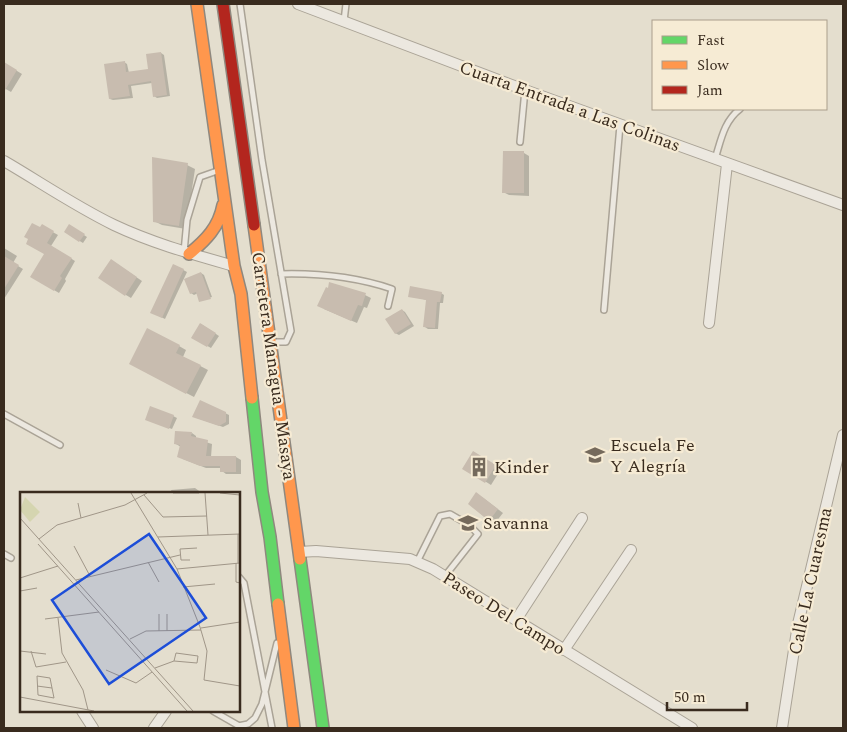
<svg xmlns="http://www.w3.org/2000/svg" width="847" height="732" viewBox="0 0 847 732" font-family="Spectral,serif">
	<rect width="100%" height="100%" fill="#e4dece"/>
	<path fill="#0003" d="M161,53L164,55L170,96L157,98L154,96L152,83L131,86L133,98L113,100L110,99L124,62L127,64L129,73L150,71Z
		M4,63L22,74L11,92L4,88Z
		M524,153L529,156V196L509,195L503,192Z
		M187,165L195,169L186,229L162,225L154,221Z
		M42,226L58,235L51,246L75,261L65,279L66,281L59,293L32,277L46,254L40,229Z
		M70,226L87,237L83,243L65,232Z
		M4,248L17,256L13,263L23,269L4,299Z
		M117,264L142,281L131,298L126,295Z
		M174,265L187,272L165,319L155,314Z
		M201,273L204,275L212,297L200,300L198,293L194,295L191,293Z
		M441,293L444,295L443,303H440L438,329H428L425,327L427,300L410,296Z
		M365,295L371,298L367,308L364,307L357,323L324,309Z
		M402,310L405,312L414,326L399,335L395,333Z
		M201,324L219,336L211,348L193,338Z
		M179,346L186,350L183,357L208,370L194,397L138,368Z
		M225,413L229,415V424L223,427L197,418Z
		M173,416L177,418L172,429L150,421Z
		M192,433L196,436V439L212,444L211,457H236L241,460V474H226L222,471V468H206L183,459L181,447L176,444Z
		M474,453L501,469L491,485L464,468Z
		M195,488L202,493H172L171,490Z
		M482,497L503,513L495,523L490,520Z"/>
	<path fill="#c8bcaf" d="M161,52L167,95L153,97L151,81L128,85L130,96L109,99L104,64L125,61L126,72L148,69L146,54Z
		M4,62L17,70L4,92Z
		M503,151H524V193H502Z
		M152,157L188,163L179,226L153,222Z
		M32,223L40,227L42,224L54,231L47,243L72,258L60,276L62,278L54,291L30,277L44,254L26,244L28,239L24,237Z
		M69,224L85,234L79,242L64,232Z
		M4,256L19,265L4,289Z
		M111,259L137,277L125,296L98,278Z
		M173,264L184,269L162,318L150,313Z
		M201,272L211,299L199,302L196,292L190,294L184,279Z
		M329,282L366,293L362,306L358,305L351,321L317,306L326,287L328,288Z
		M410,286L442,292L440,302H437L435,328L423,327L426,300L408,297Z
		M402,309L411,324L395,334L385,319Z
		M200,323L216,333L207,347L191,338Z
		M147,328L180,345L176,353L201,365L186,394L129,364Z
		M200,400L226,412V422L219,426L192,417Z
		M150,406L174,415L169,429L145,420Z
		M175,431L192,432L191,436L208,440L206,456H236V472H220V466H200L177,457L180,445L174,444Z
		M473,451L496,465L485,483L462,469Z
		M476,492L498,509L489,521L468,504Z"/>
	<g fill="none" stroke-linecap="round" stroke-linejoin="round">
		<defs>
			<path id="lane" d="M240,4L262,160L291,331L286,342H272
				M344,21L346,4
				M520,142L525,90
				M715,159C721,140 724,121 740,109
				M184,252L187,220L200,177L217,171
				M281,274C319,273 356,277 392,289L388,306
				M604,310L620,125
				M4,414L60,445
				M4,554L11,558
				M417,562L440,516L450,514L469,525L478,534L445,576
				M239,577L244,583L272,728
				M213,711L241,727
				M238,726L248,724L255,718L262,704L277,643"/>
			<path id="street" d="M298,4L525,90L843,205
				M4,161C40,182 75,206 114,225C152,243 192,254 234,266
				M709,323L727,164
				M299,552L316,551L410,559L433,569L692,728
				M516,620L582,518
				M564,650L631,550
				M82,711L93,728
				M154,728L166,711
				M782,728L798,624L843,435"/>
			<path id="fast" d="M252,398L262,492L270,537L278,604
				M300,559L323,728"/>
			<path id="slow" d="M197,4L234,266L241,294L252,398
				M254,225L300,559
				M189,254C206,240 219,227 223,205
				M278,604L294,728"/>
			<path id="jam" d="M223,4L254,225"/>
		</defs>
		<use href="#lane" stroke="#aaa396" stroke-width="8"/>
		<use href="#street" stroke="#aaa396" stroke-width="12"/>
		<use href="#fast" stroke="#8f887e" stroke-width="14"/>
		<use href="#slow" stroke="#8f887e" stroke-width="14"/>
		<use href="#jam" stroke="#8f887e" stroke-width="14"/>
		<use href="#lane" stroke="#ece8e0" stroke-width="5"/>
		<use href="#street" stroke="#ece8e0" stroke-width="10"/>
		<use href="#fast" stroke="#63d668" stroke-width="11"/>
		<use href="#slow" stroke="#ff974d" stroke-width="11"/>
		<use href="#jam" stroke="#b3261e" stroke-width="11"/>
	</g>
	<defs>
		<symbol id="school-bare" viewBox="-9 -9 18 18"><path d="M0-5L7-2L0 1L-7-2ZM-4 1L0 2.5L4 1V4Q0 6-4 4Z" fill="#756a5c" stroke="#f6ebd4" stroke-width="2.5" paint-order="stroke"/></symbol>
		<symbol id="building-bare" viewBox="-9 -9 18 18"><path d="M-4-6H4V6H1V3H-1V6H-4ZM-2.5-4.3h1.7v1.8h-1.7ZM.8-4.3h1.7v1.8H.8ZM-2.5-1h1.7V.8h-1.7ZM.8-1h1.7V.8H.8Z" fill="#756a5c" stroke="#f6ebd4" stroke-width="2.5" paint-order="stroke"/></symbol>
	</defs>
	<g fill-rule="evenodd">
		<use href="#school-bare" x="581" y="441" width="28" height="28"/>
		<use href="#building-bare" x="465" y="453" width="28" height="28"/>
		<use href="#school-bare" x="454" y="509" width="28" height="28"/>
	</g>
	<g text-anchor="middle" stroke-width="4.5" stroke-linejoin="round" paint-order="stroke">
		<g font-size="18" fill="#392b1e" stroke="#f6ebd4">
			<text transform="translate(570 106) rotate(20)" y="6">Cuarta Entrada a Las Colinas</text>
			<text transform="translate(274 366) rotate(82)" y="6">Carretera Managua - Masaya</text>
			<text transform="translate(810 581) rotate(-78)" y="6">Calle La Cuaresma</text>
			<text transform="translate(504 613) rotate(32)" y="6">Paseo Del Campo</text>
		</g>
		<g font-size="18" fill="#392b1e" stroke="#f6ebd4" text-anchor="start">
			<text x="610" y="451">Escuela Fe<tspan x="610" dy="21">Y Alegría</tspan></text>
			<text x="494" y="473">Kinder</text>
			<text x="483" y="529">Savanna</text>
		</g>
	</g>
	<g transform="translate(20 492)">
		<rect width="220" height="220" fill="#e4dece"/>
		<path d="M5,5L20,20L10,30L0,18Z" fill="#d5d5b0"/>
		<path fill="none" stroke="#a09688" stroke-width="1" d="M111,1L157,77L180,135L187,159L184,188L220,194M153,1H179M185,1L188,43M200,1L220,3M124,3L143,25L187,24M58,11L61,26M0,26L173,219M138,45L220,42M19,47L37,33L105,13L127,1M18,52L167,219M54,54L70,84M170,68H161L160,57L177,56M128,70L139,90M216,71V90L220,91M218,71V42M157,77L220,71M0,86L38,74M56,88L160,63M163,95L195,92M0,99L17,96M139,122V139M147,122V139M38,126L42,161L63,198L68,218M25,127L79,120M181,136L220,130M110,147L126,139L181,138M0,159L26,162M11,159L16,175L46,170M135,176L154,169L177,171L178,164L156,161L154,169M86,178L116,191L132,180M17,184L30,186L34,206L18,203ZM17,194L32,196M0,205L74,219"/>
		<path fill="#1d4ed8" fill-opacity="0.15" stroke="#1d4ed8" stroke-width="2.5" d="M129,42L186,126L89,192L32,108Z"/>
		<rect width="220" height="220" fill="none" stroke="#392b1e" stroke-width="2.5"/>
	</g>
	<rect width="847" height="732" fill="none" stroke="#392b1e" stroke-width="10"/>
	<rect x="652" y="20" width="175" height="90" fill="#f6ebd4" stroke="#aa9e8b"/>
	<rect x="662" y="36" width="25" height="8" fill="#63d668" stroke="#aa9e8b"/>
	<text x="697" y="45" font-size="15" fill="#392b1e">Fast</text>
	<rect x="662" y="61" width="25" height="8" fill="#ff974d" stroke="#aa9e8b"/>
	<text x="697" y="70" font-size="15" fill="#392b1e">Slow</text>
	<rect x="662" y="86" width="25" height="8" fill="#b3261e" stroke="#aa9e8b"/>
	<text x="697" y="95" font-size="15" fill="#392b1e">Jam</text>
	<path d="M667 702v8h80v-8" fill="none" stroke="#392b1e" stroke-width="2.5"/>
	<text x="674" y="702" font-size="15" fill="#392b1e" stroke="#f6ebd4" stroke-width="4" paint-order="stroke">50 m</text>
</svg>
